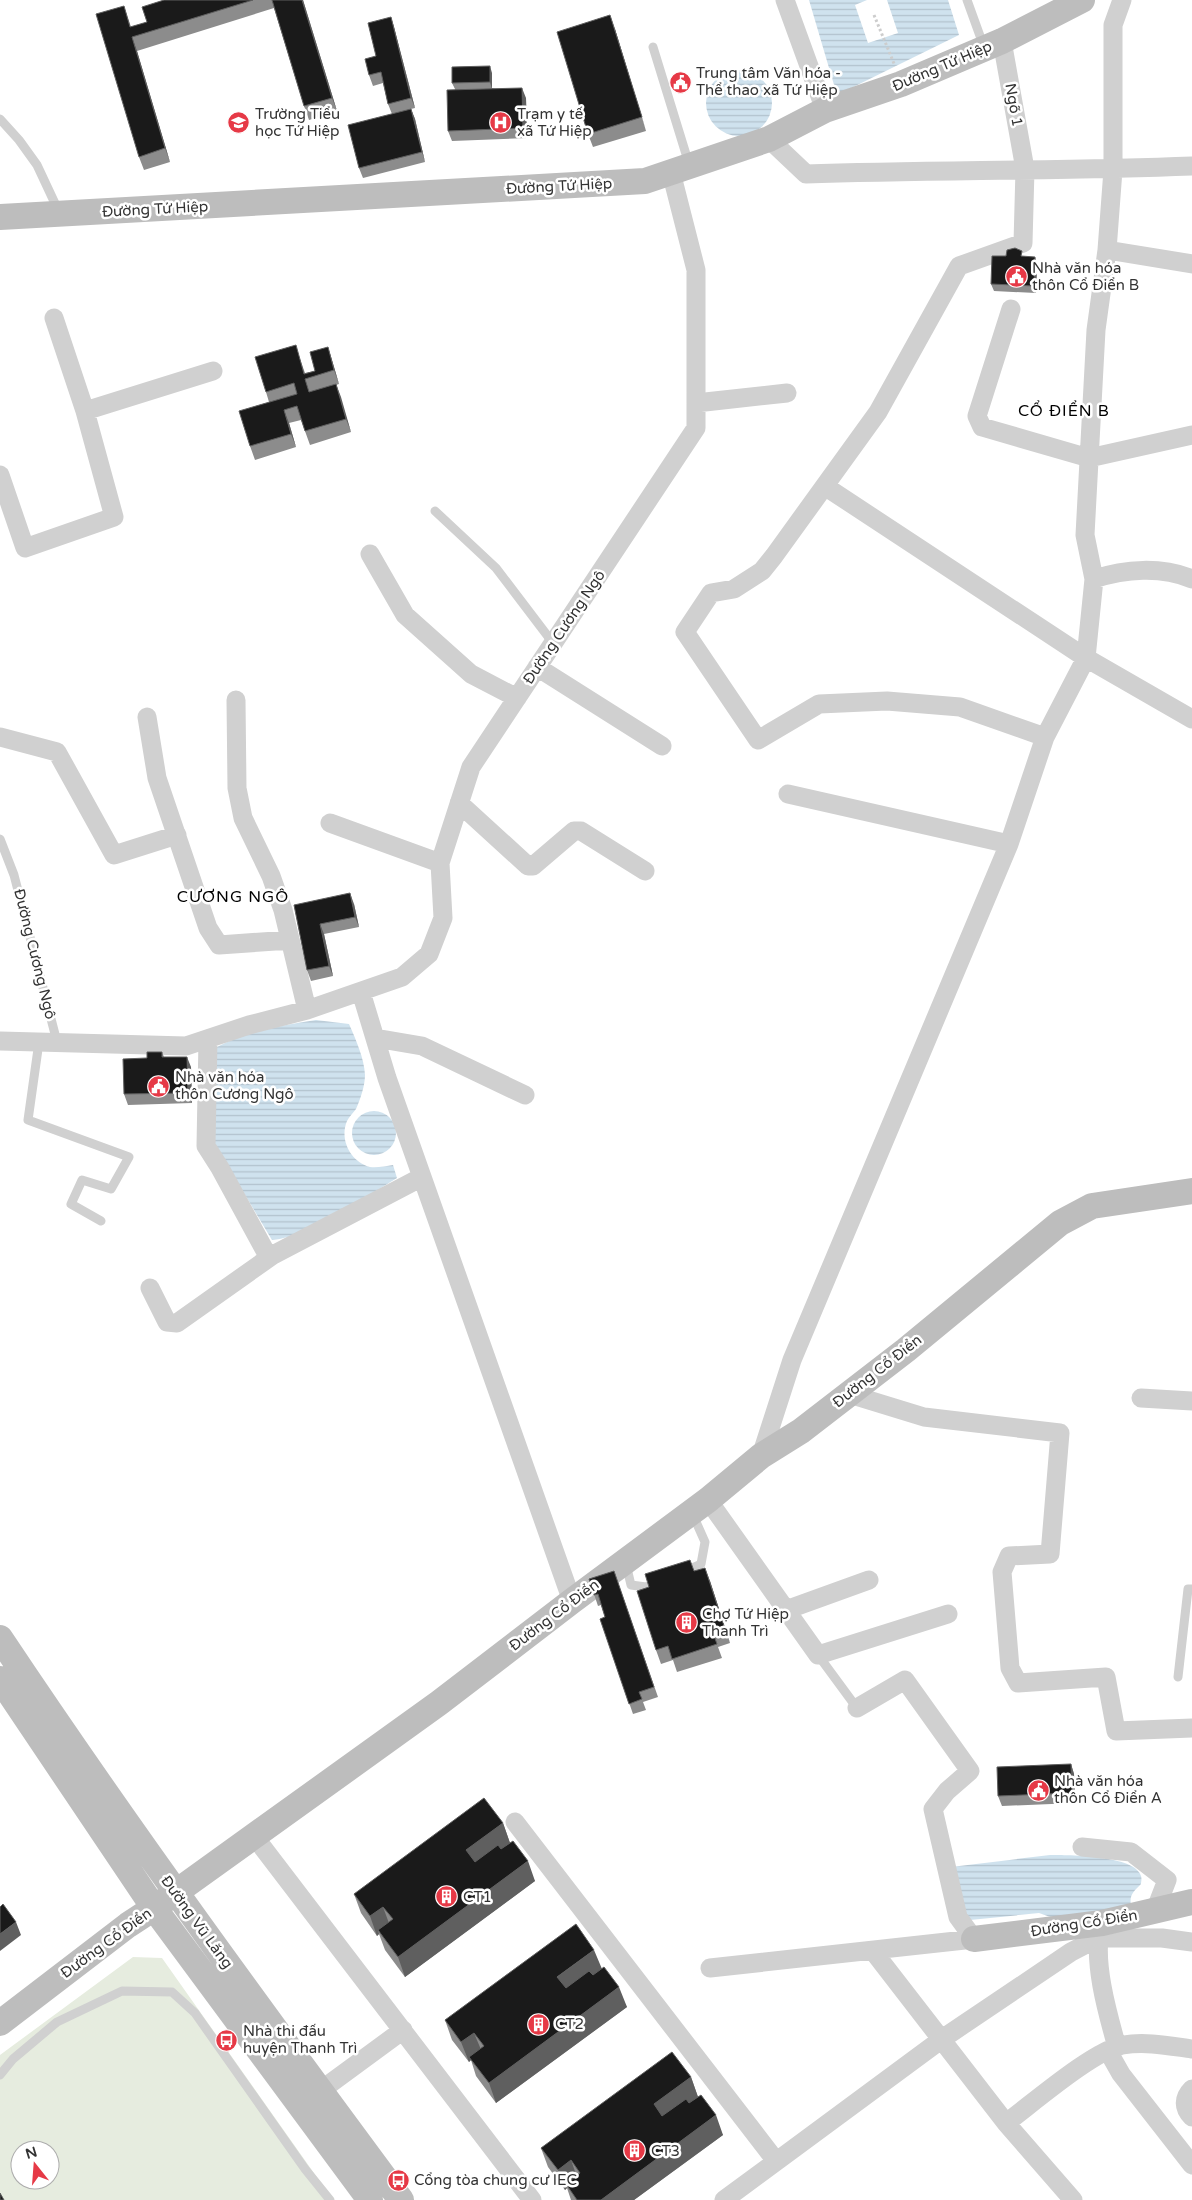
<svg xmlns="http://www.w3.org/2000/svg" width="1192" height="2200" viewBox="0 0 1192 2200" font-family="'Varela Round',sans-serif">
	<defs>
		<pattern id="water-rules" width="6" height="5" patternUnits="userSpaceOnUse" patternTransform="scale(1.25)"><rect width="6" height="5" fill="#cfe2ee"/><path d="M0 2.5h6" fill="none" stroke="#b2c2cd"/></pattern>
	</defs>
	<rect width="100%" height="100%" fill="#fff"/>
	<path fill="#e6ecdf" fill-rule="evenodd" d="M133,1957L162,1958L333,2200H0V2055ZM20,2150H50V2180H20Z"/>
	<path fill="url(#water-rules)" d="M809,0H867L855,5L868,43L898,33L887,0H948L959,35L837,95Z
		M706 103a33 33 0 1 1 66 0a33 33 0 1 1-66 0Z
		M316,1020L349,1024C356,1040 364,1058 365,1075C365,1086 360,1100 356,1109C353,1113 349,1117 347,1121C339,1140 351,1162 370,1167C377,1168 386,1166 393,1165L397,1178C361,1200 313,1236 272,1240L209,1135L217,1047C248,1031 282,1025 316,1020Z
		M352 1133a22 22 0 1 1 44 0a22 22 0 1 1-44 0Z
		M1050,1855C1068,1855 1135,1855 1141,1876C1142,1879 1141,1882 1141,1884C1134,1891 1129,1895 1131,1905L1056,1919L1039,1913L970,1920L962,1914L951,1867Z"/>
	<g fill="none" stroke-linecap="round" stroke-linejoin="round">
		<path stroke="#cdcdcd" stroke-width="3" stroke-dasharray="2.5 2.5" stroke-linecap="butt" d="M874,15L895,66"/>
		<path stroke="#d0d0d0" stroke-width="9" d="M967,0L984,47
			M653,47L689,164
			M0,119L19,140L37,165L59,212
			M435,511L496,568L553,643
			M0,839L14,875L57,1042
			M39,1042L28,1120L129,1157L111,1189L82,1180L71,1204L101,1221
			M626,1564L631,1585L646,1587L659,1582
			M683,1572L701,1564L705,1542L693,1515
			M818,1655L857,1708
			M1178,1677L1188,1589H1192
			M0,2075L13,2059L57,2022L122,1991L172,1992L195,2013L305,2169L330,2200"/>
		<path stroke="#d0d0d0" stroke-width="19" d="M785,0L825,110
			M1002,41L1025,169L1023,243L959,266L878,412L774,556L762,571L734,589L711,593L685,632L758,740L819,704L887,701L960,707L1045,737
			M769,139L806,174C934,170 1063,171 1192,166
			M1107,250L1192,264
			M1011,309L977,416L982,427L1089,458L1192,435
			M696,403L787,393
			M85,411L213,371
			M0,475L25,548L114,517L85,411L54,318
			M826,487L1086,658L1192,719
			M370,554L405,615L471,674L517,698
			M1094,579C1125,569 1161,566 1192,579
			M537,667L662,746
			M236,700L237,788L243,818L271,876L283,910L307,1010
			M147,717L157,778L208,928L219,945L290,940
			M0,737L57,752L114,855L177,835
			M788,794L1009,844
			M459,803L528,866H533L574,831H581L645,871
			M330,823L440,863
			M361,992L387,1078L572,1601
			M375,1038L422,1046L525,1095
			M208,1039L206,1146L220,1168L269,1258
			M0,1041L186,1046L249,1025L307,1010L402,977L429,954L443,918L440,863L471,767L696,428V270L671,172
			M150,1288L167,1322L177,1323L273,1255L422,1177
			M849,1394L924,1417L1060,1433L1050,1554L1009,1556L1002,1572L1010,1668L1018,1683L1106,1677L1116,1731L1192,1728
			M1141,1398L1192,1401
			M761,1456L792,1360L1009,844L1045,737L1086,658L1094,579L1085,535L1096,330L1107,250L1113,170V25L1122,0
			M708,1500L818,1655L948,1614
			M786,1610L869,1580
			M515,1822L776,2161
			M254,1836L532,2200
			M1082,1847L1131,1852L1167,1880L1155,1911
			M1101,1928C1092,1960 1108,2015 1117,2047
			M873,1951L1006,2123L1073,2200
			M710,1968L974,1939L958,1917L933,1809L947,1791L970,1771L905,1680L857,1708
			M1108,2051L1121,2074L1192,2165
			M1192,2089C1183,2098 1183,2108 1192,2117
			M320,2091L403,2030
			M1006,2123C1033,2103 1094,2050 1123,2045C1146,2041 1170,2046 1192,2049
			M724,2200L942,2039L1071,1952L1098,1938H1162L1192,1942"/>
		<path stroke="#bdbdbd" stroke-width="26" d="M0,217L645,181L769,139L825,110L901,84L1002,41L1082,0
			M0,1638C128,1830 264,2015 401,2200
			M0,1679L154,1908L370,2200
			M974,1939L1102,1923L1192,1902
			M0,2023L128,1925L154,1908L439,1703L572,1601L708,1500L761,1456L801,1431L906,1350L1060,1223L1092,1206L1192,1191"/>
	</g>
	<path fill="#8c8c8c" d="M164,0H303L337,111L309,120L304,106L274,8L137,51L170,162L144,170L139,157L124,6L131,27L147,22Z
		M391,17L394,27L415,108L411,109L415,119L425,162L363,178L359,168L392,114L388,104L383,83L373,86L369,75Z
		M615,29L646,131L593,147L588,134Z
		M492,73V88L526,98L527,138L452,141L448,131L455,89L452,83Z
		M1024,256L1037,264L1036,293L994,291L991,284Z
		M328,347L339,384L336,385L351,432L310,445L301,420L289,423L296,447L255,460L250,446L269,402L266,392L300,359L305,373L315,371Z
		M354,904L359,927L324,934L333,976L311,981L307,970L294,905Z
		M162,1052L164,1057L191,1067L192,1103L128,1105L124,1094L147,1058Z
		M614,1571L658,1697L643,1702L646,1710L633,1714L600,1619L605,1617L601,1605L598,1606L589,1579Z
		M694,1571L710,1581L730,1643L718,1647L722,1658L677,1672L673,1660L661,1664L656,1650L649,1587Z
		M1071,1764L1074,1774L1075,1803L1002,1806L998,1796Z
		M503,1823L510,1843L535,1881L405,1977L385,1950L379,1934L377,1936L361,1913L354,1894Z
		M601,1969L627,2007L496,2103L476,2076L471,2060L469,2062L452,2040L445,2020Z
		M691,2077L698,2097L723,2135L634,2200H571L567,2188L565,2190L548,2167L541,2148Z"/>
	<path fill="#5f5f5f" d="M302,0H303L337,111L332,98Z
		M610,15L615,29L646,131L642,117Z
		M391,17L394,27L415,108L411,98Z
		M132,37L137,51L170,162L165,148Z
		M490,66L492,73V89L490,82Z
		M522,88L526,98L527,138L523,128Z
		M411,109L415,119L425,162L422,152Z
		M1035,257L1037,264L1036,293L1034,286Z
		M328,347L332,360L339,384L334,370Z
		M336,384L341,397L351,432L346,419Z
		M284,410L289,423L296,447L291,434Z
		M350,893L354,904L359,927L355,917Z
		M320,924L324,934L333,976L329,966Z
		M187,1057L191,1067L192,1103L188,1093Z
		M705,1568L710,1581L730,1643L725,1629Z
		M1071,1764L1074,1774L1075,1803L1072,1793Z
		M503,1823L510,1843L473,1870L466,1850Z
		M528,1861L535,1881L405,1977L398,1957Z
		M383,1907L390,1926L378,1930L379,1934L377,1936L370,1916Z
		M16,1922L21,1935L0,1951V1934Z
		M594,1950L602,1969L564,1996L557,1977Z
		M619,1987L627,2007L496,2103L489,2083Z
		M474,2033L482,2052L469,2057L471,2060L469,2062L461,2042Z
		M691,2077L698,2097L661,2124L654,2104Z
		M716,2115L723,2135L634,2200H601Z
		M571,2160L578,2180L566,2184L567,2188L565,2190L558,2170Z"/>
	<path fill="#1a1a1a" stroke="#5f5f5f" d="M164,0H253L132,37L165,148L139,157L96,14L124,6L130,27L147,22L142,7Z
		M272,0H302L332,98L304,106Z
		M610,15L642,117L588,134L557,32Z
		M391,17L411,98L388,104L381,72L369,75L365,59L376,56L368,23Z
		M490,66V82L452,83V67Z
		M522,88L523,128L448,131L447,90Z
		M411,109L422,152L359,168L348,125Z
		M1015,248L1022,251L1021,256L1035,257L1034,286L991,284L992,256H1006L1007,250Z
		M296,345L304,374L315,371L310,352L328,347L334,370L305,379L309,392L336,384L346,419L305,431L297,406L284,410L291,434L250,446L239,411L297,394L294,383L266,392L255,357Z
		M350,893L355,917L320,924L329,966L307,970L294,905Z
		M147,1052H162V1057H187L188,1093L124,1094L123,1059L147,1058Z
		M690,1560L694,1571L705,1568L725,1629L713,1633L717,1644L672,1659L668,1646L656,1650L637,1591L649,1587L645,1574Z
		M614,1571L654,1687L639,1692L642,1699L629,1704L600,1619L605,1617L598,1594L594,1595L589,1579Z
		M1071,1764L1072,1793L998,1796L997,1767Z
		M484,1798L503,1823L466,1850L475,1862L498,1845L501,1849L513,1841L528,1861L398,1957L378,1930L393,1919L383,1907L370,1916L354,1894Z
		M3,1904L16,1922L0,1934V1907Z
		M576,1924L594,1950L557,1977L566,1988L589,1971L593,1975L604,1967L619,1987L489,2083L469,2057L484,2046L474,2033L461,2042L445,2020Z
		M672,2052L691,2077L654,2104L662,2116L686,2099L689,2103L701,2095L716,2115L601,2200H577L566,2184L580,2173L571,2160L558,2170L541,2148Z
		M0,2193L4,2200H0Z"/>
	<defs>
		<symbol id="civic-disc" viewBox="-11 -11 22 22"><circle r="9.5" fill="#e63946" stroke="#fff"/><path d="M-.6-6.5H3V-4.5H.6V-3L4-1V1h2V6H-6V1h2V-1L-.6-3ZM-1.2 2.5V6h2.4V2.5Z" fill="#fff"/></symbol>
		<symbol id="school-disc" viewBox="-11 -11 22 22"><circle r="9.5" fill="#e63946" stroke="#fff"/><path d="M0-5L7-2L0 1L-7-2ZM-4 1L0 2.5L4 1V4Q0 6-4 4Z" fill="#fff"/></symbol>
		<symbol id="hospital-disc" viewBox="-11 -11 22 22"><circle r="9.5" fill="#e63946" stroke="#fff"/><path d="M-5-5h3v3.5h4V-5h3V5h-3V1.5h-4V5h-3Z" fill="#fff"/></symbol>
		<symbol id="building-disc" viewBox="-11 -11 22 22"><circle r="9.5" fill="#e63946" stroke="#fff"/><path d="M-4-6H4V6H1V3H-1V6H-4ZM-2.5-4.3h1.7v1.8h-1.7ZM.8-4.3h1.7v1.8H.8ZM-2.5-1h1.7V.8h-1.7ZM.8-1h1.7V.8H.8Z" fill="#fff"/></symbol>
		<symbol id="bus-disc" viewBox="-11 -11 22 22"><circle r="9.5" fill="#e63946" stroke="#fff"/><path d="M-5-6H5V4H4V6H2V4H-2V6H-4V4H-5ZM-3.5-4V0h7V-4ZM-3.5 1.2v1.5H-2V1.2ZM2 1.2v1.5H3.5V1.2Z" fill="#fff"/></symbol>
	</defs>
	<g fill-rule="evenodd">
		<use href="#civic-disc" x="668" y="70" width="25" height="25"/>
		<use href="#school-disc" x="226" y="110" width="25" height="25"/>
		<use href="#hospital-disc" x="488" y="110" width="25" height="25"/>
		<use href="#civic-disc" x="1004" y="264" width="25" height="25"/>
		<use href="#civic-disc" x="146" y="1074" width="25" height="25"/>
		<use href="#building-disc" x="674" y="1610" width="25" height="25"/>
		<use href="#civic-disc" x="1026" y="1778" width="25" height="25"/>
		<use href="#building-disc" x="434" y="1884" width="25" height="25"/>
		<use href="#building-disc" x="526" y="2012" width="25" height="25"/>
		<use href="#bus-disc" x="214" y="2028" width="25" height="25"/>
		<use href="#building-disc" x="622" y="2138" width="25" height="25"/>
		<use href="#bus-disc" x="386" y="2168" width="25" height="25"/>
	</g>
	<g text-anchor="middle" stroke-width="5" stroke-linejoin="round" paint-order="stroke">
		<g font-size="15" fill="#333" stroke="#fff">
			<text transform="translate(942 66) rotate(-23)" y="5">Đường Tứ Hiệp</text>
			<text transform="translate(1014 105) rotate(80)" y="5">Ngõ 1</text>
			<text transform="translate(559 186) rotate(-3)" y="5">Đường Tứ Hiệp</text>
			<text transform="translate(155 209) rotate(-3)" y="5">Đường Tứ Hiệp</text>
			<text transform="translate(564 627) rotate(-56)" y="5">Đường Cương Ngô</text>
			<text transform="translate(35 954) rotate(76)" y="5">Đường Cương Ngô</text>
			<text transform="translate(877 1371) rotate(-38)" y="5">Đường Cổ Điển</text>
			<text transform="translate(554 1615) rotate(-37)" y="5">Đường Cổ Điển</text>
			<text transform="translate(197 1922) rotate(54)" y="5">Đường Vũ Lăng</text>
			<text transform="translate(1084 1923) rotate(-9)" y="5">Đường Cổ Điển</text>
			<text transform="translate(106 1943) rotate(-36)" y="5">Đường Cổ Điển</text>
		</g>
		<g font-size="15" fill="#333" stroke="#fff" text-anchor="start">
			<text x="696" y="78">Trung tâm Văn hóa -<tspan x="696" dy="17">Thể thao xã Tứ Hiệp</tspan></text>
			<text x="255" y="119">Trường Tiểu<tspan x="255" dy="17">học Tứ Hiệp</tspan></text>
			<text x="517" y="119">Trạm y tế<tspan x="517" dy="17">xã Tứ Hiệp</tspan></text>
			<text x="1032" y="273">Nhà văn hóa<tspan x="1032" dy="17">thôn Cổ Điển B</tspan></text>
			<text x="175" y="1082">Nhà văn hóa<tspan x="175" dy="17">thôn Cương Ngô</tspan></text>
			<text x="702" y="1619">Chợ Tứ Hiệp<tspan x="702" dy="17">Thanh Trì</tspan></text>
			<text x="1054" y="1786">Nhà văn hóa<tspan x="1054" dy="17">thôn Cổ Điển A</tspan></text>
			<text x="463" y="1902">CT1</text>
			<text x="555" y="2029">CT2</text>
			<text x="243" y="2036">Nhà thi đấu<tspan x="243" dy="17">huyện Thanh Trì</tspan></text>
			<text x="651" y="2156">CT3</text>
			<text x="414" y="2185">Cổng tòa chung cư IEC</text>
		</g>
		<g font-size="16" letter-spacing="1" fill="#000" stroke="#fff">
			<text x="1064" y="416">CỔ ĐIỂN B</text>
			<text x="233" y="902">CƯƠNG NGÔ</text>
		</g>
	</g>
	<g transform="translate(35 2165) rotate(343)"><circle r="24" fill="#ffffff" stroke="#adadad"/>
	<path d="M0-4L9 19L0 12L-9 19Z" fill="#e63946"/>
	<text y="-8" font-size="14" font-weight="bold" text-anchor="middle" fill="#333333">N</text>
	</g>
</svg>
